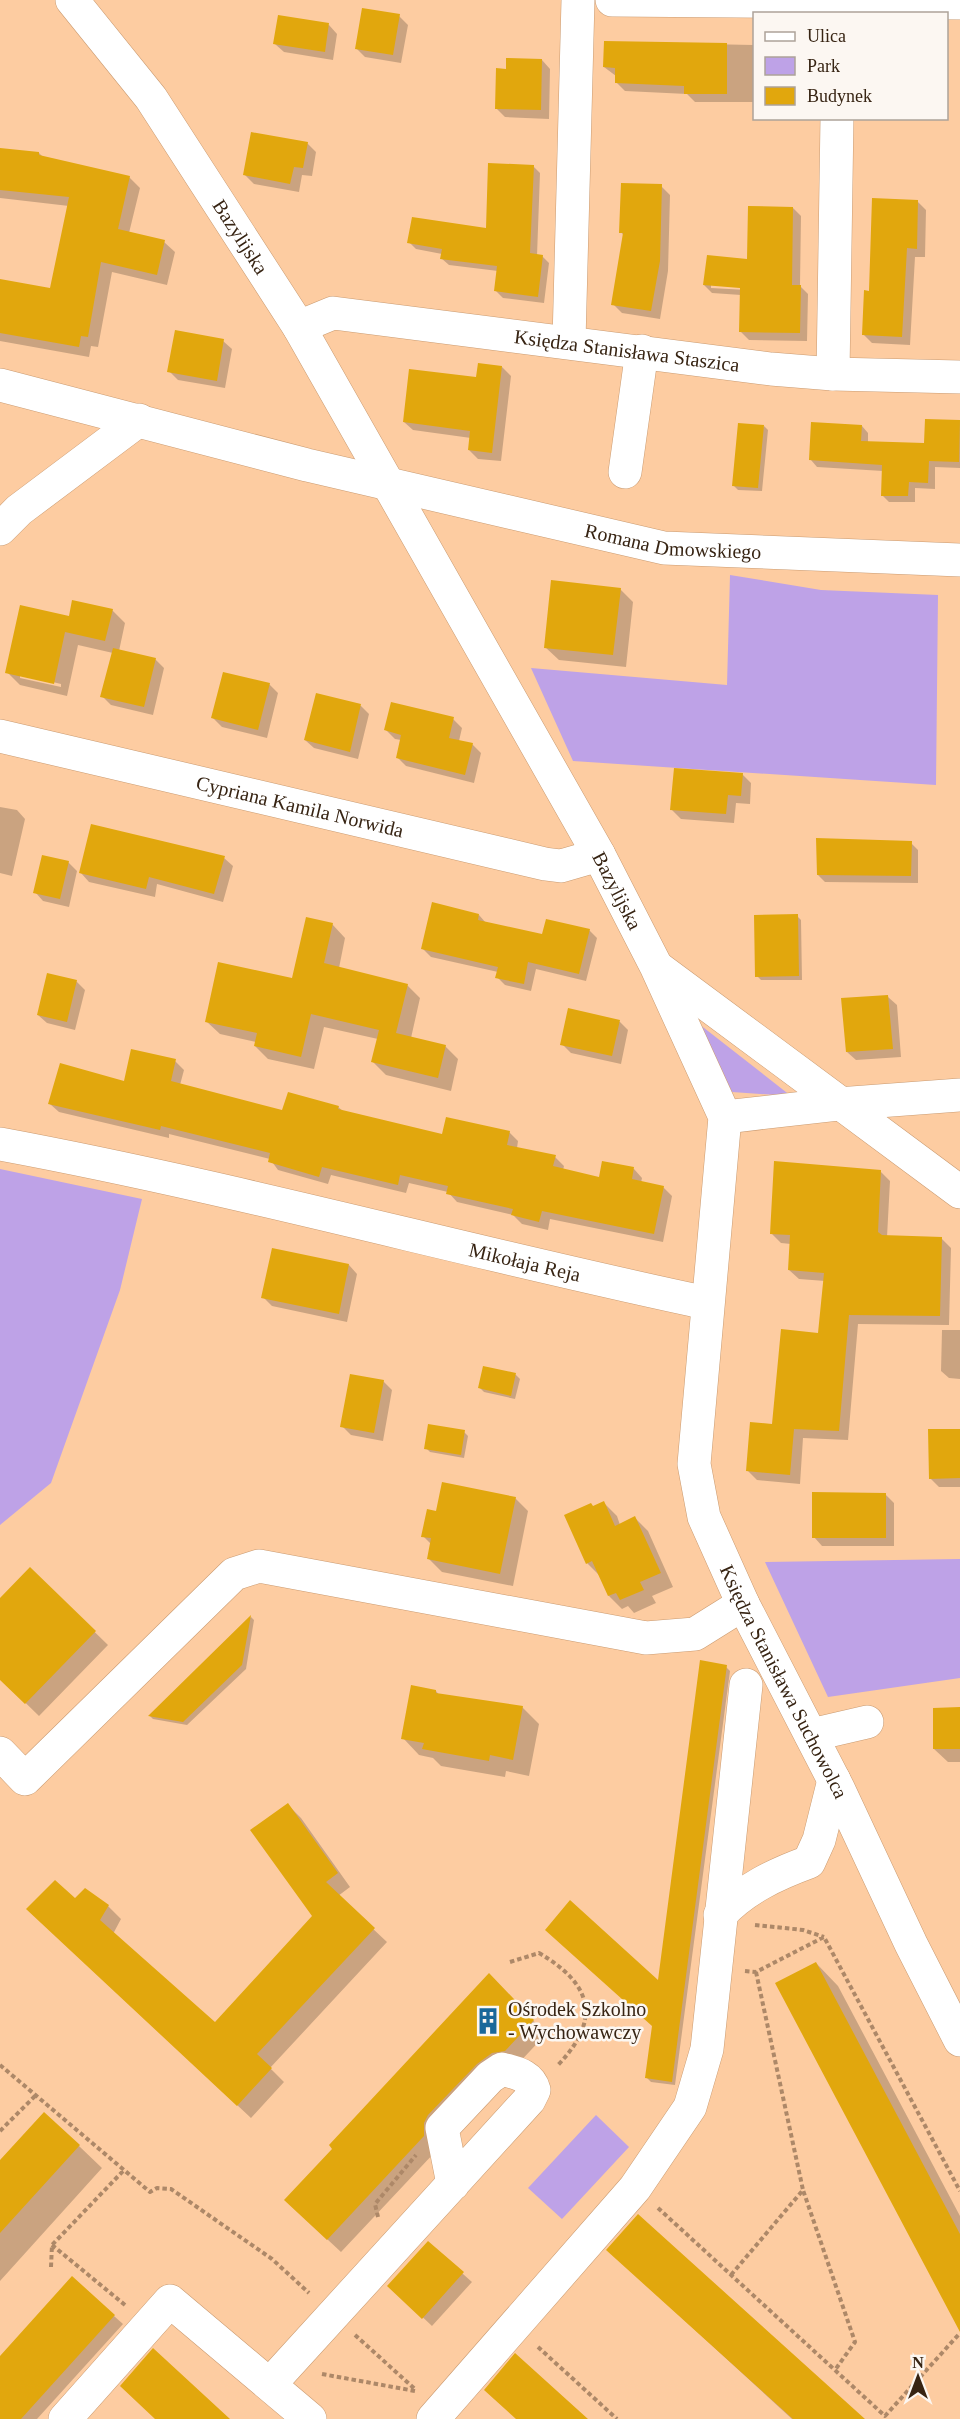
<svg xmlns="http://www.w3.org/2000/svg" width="960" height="2419" viewBox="0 0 960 2419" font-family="Georgia,serif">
	<rect width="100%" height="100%" fill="#fdcca1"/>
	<path fill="#bea2e7" d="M730,575L821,590L938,595L936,785L573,761L531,668L727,685Z
		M699,1024L791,1096L732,1092Z
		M0,1169L142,1199L120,1290L51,1483L0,1525Z
		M960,1559V1678L828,1697L765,1562Z
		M596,2115L629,2147L562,2219L528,2188Z"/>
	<path fill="#0003" fill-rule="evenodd" d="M399,16L408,25L401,63L365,57L356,48Z
		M329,25L337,34L333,60L284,52L275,44Z
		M605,42L754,45V102H695L687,94L625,91L616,82V76L604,67Z
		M542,60L550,69L549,119L505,117L496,108Z
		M307,143L316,152L312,176L302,175L299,192L254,184L245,175Z
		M0,149L39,153L43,157L129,177L140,188L129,233L164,242L175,252L167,285L112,272L98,347L91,346L89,357L0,341V281L51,290L69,206L0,198Z
		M533,166L540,173L537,256H542L549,263L544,303L503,298L496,291L498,271L449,265L441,258L442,254L416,249L409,242L487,229Z
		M661,186L670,195L668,271L660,319L622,313L613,304L624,236L621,232Z
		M917,201L926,210L925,257H915L910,345L872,343L863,334L871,292Z
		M793,208L801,216L800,286L808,294L807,341L749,340L741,332V295L712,293L704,285L748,260ZM711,285L747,287V290L711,288Z
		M223,341L232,349L225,388L178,380L169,371Z
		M502,367L511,376L501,461L478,459L469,450L471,438L413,430L404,422Z
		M926,421H960V468L935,467V489L915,488V502H889L882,495L883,471L817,467L811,460L862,426L868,433V443L925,444Z
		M764,426L768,430L762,491L738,490L734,486Z
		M620,589L633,602L626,667L559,660L545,647Z
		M112,610L125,623L119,651L155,659L164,668L153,715L111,705L102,696L113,653L78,645L67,696L20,685L7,672L70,618ZM20,674L61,684V687L20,678Z
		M269,684L278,693L267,738L222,727L213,718Z
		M317,695L361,706L369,714L358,759L314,748L305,740Z
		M453,719L462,728L459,741L472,744L481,753L474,783L406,766L397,757L401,740L395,739L386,730Z
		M742,774L751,783L750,804L736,803L734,823L681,819L672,810Z
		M0,807L17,810L25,819L12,876L0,873Z
		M911,843L918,850V883L825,882L818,875Z
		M224,858L233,866L223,902L157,884L155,897L89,882L81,873Z
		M68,862L77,871L69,907L43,901L35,892Z
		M479,915L486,923L543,936L589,930L597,938L586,981L536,969L531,991L505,985L497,977L498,972L431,957L423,949Z
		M797,916L801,920L802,980H761L757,976Z
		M332,924L345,938L339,968L407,985L420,998L411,1038L445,1046L458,1059L451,1091L386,1075L373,1062L378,1039L324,1027L314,1069L268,1059L255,1046L256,1042L220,1034L206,1021L293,980Z
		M76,981L85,990L75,1030L47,1023L38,1015Z
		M888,997L897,1005L901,1057L856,1060L847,1052Z
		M570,1010L620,1022L628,1030L621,1064L571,1053L562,1044Z
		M175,1061L184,1070L180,1085L283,1112L338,1107L343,1111L443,1136L509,1132L518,1141L517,1148L555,1157L564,1166L563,1170L600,1179L603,1163L634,1169L642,1178L641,1183L663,1187L672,1196L663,1242L550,1219L548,1230L522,1224L513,1215L457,1202L448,1192L409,1183L406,1193L331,1175L328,1184L278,1170L270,1159L169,1134V1138L59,1112L50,1104L125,1083Z
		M880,1171L890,1181L887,1237L941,1238L951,1248L949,1325L858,1324L848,1440L803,1438L800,1484L757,1480L748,1471L819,1334L825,1281L799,1279L789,1270L791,1244L781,1243L772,1234Z
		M349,1265L357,1274L347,1322L272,1306L263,1297Z
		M942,1330H960V1379L949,1378L941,1371Z
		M485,1367L516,1375L520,1379L515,1399L484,1392L480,1388Z
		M383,1381L392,1390L383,1441L351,1435L342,1426Z
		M960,1430V1487H939L930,1478Z
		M464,1432L468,1436L464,1458L430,1452L426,1448Z
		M885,1494L894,1503V1546H822L814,1537Z
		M515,1498L528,1511L513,1586L442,1572L429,1559L432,1545L423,1536L438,1513Z
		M604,1503L617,1516L620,1525L635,1518L648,1531L673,1587L652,1596L656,1603L634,1613L628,1606L622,1609L609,1596L601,1577L587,1563Z
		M30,1569L108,1645L39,1716L0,1678V1600Z
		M251,1617L254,1620L246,1669L187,1725L153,1719L150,1716Z
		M726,1667L730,1671L675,2085L651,2082L647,2078L660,1983Z
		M436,1691L439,1695L522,1707L539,1724L529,1776L506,1771L505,1777L441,1766L433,1758L419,1755L403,1738Z
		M960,1709V1762H948L934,1749Z
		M288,1805L301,1818L350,1887L338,1896L387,1942L270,2068L284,2082L251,2118L41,1922L75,1900L108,1906L121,1919L113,1934L215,2024L314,1916Z
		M816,1963L838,1986L960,2216V2318Z
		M502,1988L546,2034L341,2252L299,2213Z
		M79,2146L102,2168L0,2281V2162Z
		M428,2243L472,2282L432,2326L398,2294Z
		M608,2250L863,2419H792Z
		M114,2316L123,2324L37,2419H0V2358Z"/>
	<path fill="#e1a70d" d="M362,8L400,14L393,55L355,49Z
		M278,15L329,23L325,52L273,44Z
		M604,41L727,43V94H684V86L615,83V68L603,67Z
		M506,58L542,59L541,110L495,109L496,68L506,69Z
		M251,132L308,142L303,168L294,167L290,184L243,175Z
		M0,148L39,152V155L130,176L118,229L165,240L157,275L101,262L88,337L81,336L79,347L0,333V279L50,288L69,197L0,190Z
		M488,163L534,165L530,253L543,255L538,297L494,291L497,266L440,259L442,249L407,243L412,217L486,228Z
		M621,183L662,184L660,261L651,311L611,305L623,233H619Z
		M872,198L918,200L917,249L907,248L902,337L862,335L864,290L869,291Z
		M748,206L793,207L792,285H801L800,333L739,332L740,288L703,285L707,255L747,259Z
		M175,330L224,339L217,381L167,372Z
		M478,363L502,366L492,453L468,450L470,431L403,422L409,369L476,377Z
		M925,419L960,420L959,462L929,461L928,483L909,482L908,496H881L882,465L809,460L811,422L862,425L861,441L924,443Z
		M738,423L764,425L758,488L732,486Z
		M551,580L621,588L613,655L544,648Z
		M72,600L113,609L105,641L65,632L54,684L5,673L20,605L69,616Z
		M113,648L156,658L144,707L100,697Z
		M223,672L270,683L258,730L211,718Z
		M316,693L361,704L350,752L304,740Z
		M391,702L454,717L449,738L473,743L465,775L396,758L401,735L384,730Z
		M674,768L743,773L741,796L728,795L726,814L670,810Z
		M91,824L225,856L214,894L149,877L146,889L79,873Z
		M816,838L912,841L911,876L817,875Z
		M42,855L69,861L60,899L33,893Z
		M432,902L479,914L478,920L542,934L546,919L590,929L579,974L528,962L524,984L495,978L498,967L421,949Z
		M798,914L799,976L755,977L754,915Z
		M306,917L333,923L324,963L408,984L396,1033L446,1045L438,1078L371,1062L379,1030L311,1014L301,1057L254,1046L257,1033L205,1022L218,962L292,978Z
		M47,973L77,980L67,1022L37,1015Z
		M888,995L893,1049L846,1052L841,998Z
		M568,1008L620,1020L612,1056L560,1045Z
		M131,1049L176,1059L171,1081L282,1110L288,1092L339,1106L338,1109L442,1134L446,1117L510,1131L507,1145L556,1155L553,1166L599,1177L602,1161L634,1167L632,1179L664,1186L654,1234L542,1211L539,1222L511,1215L513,1209L446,1194L448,1186L400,1175L398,1185L322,1167L319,1177L268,1162L270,1153L161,1126L160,1130L48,1104L60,1063L124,1081Z
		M774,1161L881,1170L878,1232L882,1235L942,1237L940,1316L849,1315L839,1431L794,1429L790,1475L746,1471L750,1422L772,1424L781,1329L818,1333L824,1273L788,1270L790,1235L770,1234Z
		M272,1248L349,1264L339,1314L261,1298Z
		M483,1366L516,1373L511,1396L478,1388Z
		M350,1374L384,1380L374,1433L340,1427Z
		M428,1424L465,1430L461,1455L424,1449Z
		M928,1429H960V1478L929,1479Z
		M442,1482L516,1497L500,1574L427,1559L431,1538L421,1537L427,1509L436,1511Z
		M812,1492L886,1493V1538H812Z
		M604,1501L615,1526L635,1516L661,1573L640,1582L644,1590L620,1600L616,1593L608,1596L592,1561L586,1564L564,1515L591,1503L593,1506Z
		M30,1567L96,1631L25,1704L0,1680V1598Z
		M251,1615L242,1665L183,1722L148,1716Z
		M700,1660L727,1665L672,2082L645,2078L652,2026L545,1930L570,1900L658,1980Z
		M411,1685L436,1690V1693L523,1706L513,1760L490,1755L489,1761L422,1749L424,1743L401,1739Z
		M960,1707V1749H933V1708Z
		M288,1803L338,1873L326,1882L375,1928L257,2054L272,2068L237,2106L26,1909L55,1880L75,1898L85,1888L109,1905L100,1920L215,2022L312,1916L250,1830Z
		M816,1962L960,2234V2332L775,1983Z
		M489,1973L534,2020L505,2051L492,2053L477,2064L428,2115L424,2123V2136L327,2240L284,2200L332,2149L329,2145Z
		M44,2112L80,2145L0,2233V2160Z
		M638,2214L865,2419H793L606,2250Z
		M428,2241L464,2272L422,2319L387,2286Z
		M72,2276L115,2315L21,2419H0V2356Z
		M153,2348L230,2419H155L120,2386Z
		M515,2353L588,2419H516L484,2390Z"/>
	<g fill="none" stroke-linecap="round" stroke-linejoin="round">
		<defs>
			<g id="minor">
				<path id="s1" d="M72,0L151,98L299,327L599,855L656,966L725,1117L694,1464L704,1517L743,1604L838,1788L911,1944L960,2040"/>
				<path d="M612,0L960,3"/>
				<path id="s2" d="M299,327L333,313L771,369L833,374L960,377"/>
				<path d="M569,341L578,0"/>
				<path d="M833,374L837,118"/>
				<path id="s3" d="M0,385L307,465L664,548L960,560"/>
				<path d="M625,472L642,351"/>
				<path d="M0,529L19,510L139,420"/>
				<path id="s4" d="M0,736L545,864L561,866L599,855"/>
				<path d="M658,968L960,1192"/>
				<path d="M725,1117L838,1104L960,1095"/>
				<path id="s5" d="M0,1144C237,1188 470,1253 707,1303"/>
				<path d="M811,1735L867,1722"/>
				<path d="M0,1753L25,1779L234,1574L259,1566L646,1638L695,1634L743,1604"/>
				<path d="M720,1915C744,1889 776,1874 809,1862L819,1840L834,1780"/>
				<path d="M271,2383L529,2100L534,2090C530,2075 516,2073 502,2069L490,2077L442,2128L453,2184"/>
				<path d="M65,2419L170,2301L310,2419"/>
				<path d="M433,2419L635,2188L690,2107L707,2049L746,1685"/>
			</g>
		</defs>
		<use href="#minor" stroke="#ca9b71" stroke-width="34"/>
		<path stroke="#ad8868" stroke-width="4" stroke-dasharray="4.5 3" stroke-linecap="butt" d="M755,1925L803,1930L824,1937
			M510,1962L539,1953C592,1984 602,2019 558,2065
			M745,1971L756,1972L824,1937L960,2191
			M756,1972L803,2190
			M0,2065L150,2192L157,2188L171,2189L272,2259L309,2293
			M0,2131L35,2096
			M658,2208L885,2416L960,2333
			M378,2217L375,2204L416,2155
			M52,2245L125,2305
			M51,2267L52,2245L125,2169
			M731,2275L803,2190L855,2342L835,2370
			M355,2335L416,2390
			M538,2347L617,2419
			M322,2374L415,2391"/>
		<use href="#minor" stroke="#fff" stroke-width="33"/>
	</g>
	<defs>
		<symbol id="building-bare" viewBox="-9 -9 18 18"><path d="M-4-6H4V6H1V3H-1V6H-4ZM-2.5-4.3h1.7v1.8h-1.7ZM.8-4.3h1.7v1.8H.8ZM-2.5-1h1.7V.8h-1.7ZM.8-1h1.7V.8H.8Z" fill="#1a689a" stroke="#fcf7f2" stroke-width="2.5" paint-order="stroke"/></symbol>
	</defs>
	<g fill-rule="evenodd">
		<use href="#building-bare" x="469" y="2002" width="38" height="38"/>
	</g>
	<g text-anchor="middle" stroke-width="5" stroke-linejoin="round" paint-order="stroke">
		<g font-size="20" fill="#372413" stroke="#fcf7f2">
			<text dy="7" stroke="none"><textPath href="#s1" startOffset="291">Bazylijska</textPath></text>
			<text dy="7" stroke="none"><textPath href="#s2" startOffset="333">Księdza Stanisława Staszica</textPath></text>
			<text dy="7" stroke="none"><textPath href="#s3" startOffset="692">Romana Dmowskiego</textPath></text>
			<text dy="7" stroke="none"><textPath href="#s4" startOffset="308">Cypriana Kamila Norwida</textPath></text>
			<text dy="7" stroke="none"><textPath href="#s1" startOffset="1046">Bazylijska</textPath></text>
			<text dy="7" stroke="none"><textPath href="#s5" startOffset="538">Mikołaja Reja</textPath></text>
			<text dy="7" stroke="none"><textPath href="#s1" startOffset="1882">Księdza Stanisława Suchowolca</textPath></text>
		</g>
		<g font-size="20" fill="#372413" stroke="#fcf7f2" text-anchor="start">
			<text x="508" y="2016">Ośrodek Szkolno<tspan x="508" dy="23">- Wychowawczy</tspan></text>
		</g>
	</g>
	<rect x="753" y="12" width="195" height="108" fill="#fcf7f2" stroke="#ada399" stroke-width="1.5"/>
	<rect x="765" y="32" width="30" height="9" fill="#ffffff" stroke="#ada399" stroke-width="1.5"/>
	<text x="807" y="42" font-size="18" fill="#372413">Ulica</text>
	<rect x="765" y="57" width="30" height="18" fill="#bea2e7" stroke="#ada399" stroke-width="1.5"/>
	<text x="807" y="72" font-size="18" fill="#372413">Park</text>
	<rect x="765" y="87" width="30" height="18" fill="#e1a70d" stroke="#ada399" stroke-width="1.5"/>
	<text x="807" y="102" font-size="18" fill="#372413">Budynek</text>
	<g transform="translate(918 2377)" stroke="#fcf7f2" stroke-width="4.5" paint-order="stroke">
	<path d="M0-4.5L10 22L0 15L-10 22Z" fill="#372413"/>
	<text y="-9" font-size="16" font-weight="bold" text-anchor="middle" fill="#372413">N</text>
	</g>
</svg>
